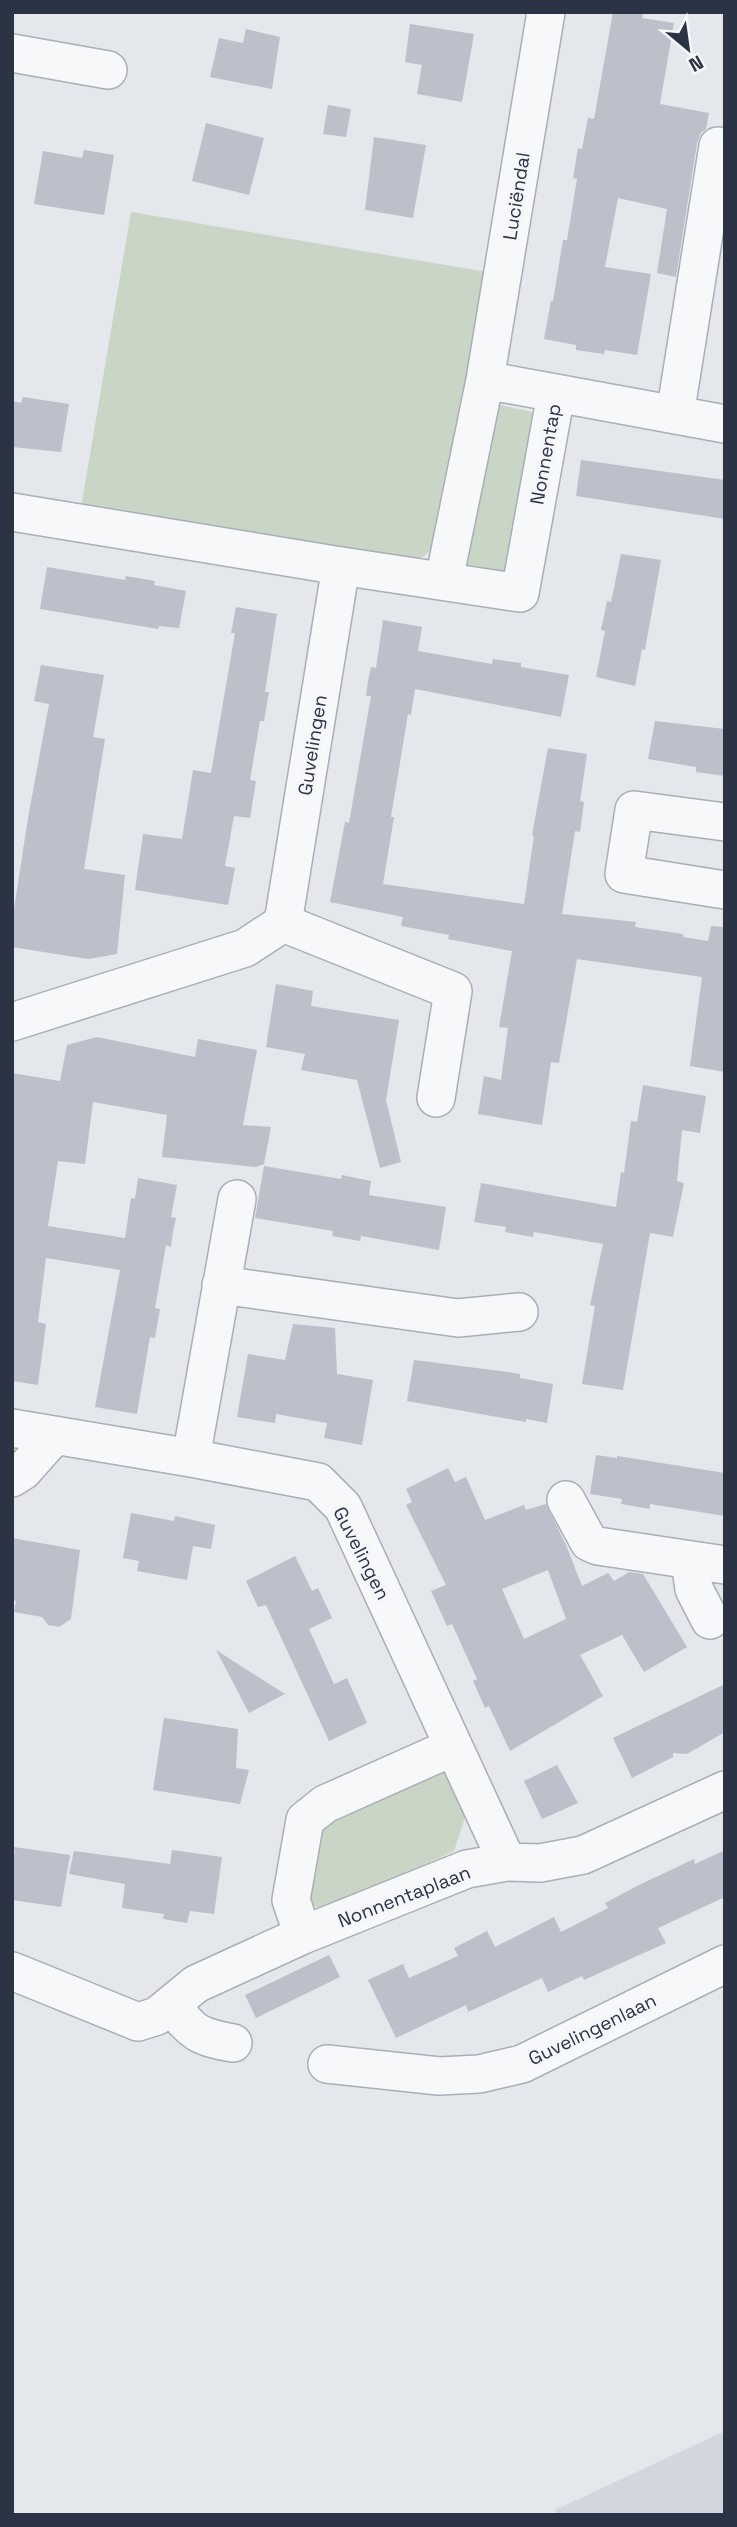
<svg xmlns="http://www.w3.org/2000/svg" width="737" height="2527" viewBox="0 0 737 2527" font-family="'Space Grotesk',sans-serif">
	<rect width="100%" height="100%" fill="#e4e7ec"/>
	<path fill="#d2d6de" d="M725,2431V2515H558L555,2510Z"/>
	<path fill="#c9d6c5" d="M131,212L487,272L438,544L424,556L406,563L81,508Z
		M496,404L536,413L506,577L460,570Z
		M444,1767L467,1812L454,1851L324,1910C308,1906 309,1896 308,1881C307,1864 310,1844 320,1830C334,1807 416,1779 444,1767Z"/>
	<path fill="#bbc0ca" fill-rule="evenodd" d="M613,12H643L642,18L674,23L660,104L709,113L706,129L701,133L697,143L676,277L657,273L667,209L618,198L605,267L651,274L637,355L605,350L604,354L576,350V345L544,339L551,301H553L563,240H567L577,179L573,178L578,148L582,149L588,118L594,119Z
		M410,24L474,34L462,102L417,94L422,65L405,62Z
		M246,29L280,37L272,89L210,77L219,38L243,43Z
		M328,105L351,109L346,137L323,134Z
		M206,123L264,138L249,195L192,181Z
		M374,137L426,145L413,218L365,210Z
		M84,150L114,155L104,215L34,204L43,151L82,158Z
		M23,397L69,404L61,452L12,447V401L21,403Z
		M581,460L725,480V519L576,496Z
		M621,554L661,560L645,650L642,649L635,686L596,677L605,631L601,630L604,616L607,601L611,602Z
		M47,567L125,580L126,576L155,581L154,585L186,591L179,628L159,626L158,629L40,609Z
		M236,607L277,614L265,692H269L264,721H260L250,780L256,781L250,818L234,816L225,866L235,868L228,905L135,890L143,834L182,839L193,770L211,773L235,633H231Z
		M383,620L422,627L418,651L492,664L493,659L521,663V667L569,675L561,717L415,689L411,715L408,714L391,817H394L383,884L524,904L534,836L532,835L548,748L587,754L580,801L584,802L580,832L575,831L562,914L636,922L635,927L683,934V937L708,941L711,926L725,927V1072L690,1066L702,977L577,959L559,1063L551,1062L542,1125L478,1114L484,1076L501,1080L508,1028L499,1027L512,951L448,939L449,935L401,926L403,917L330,902L345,822L349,823L371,696H366L368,681L371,667L376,668Z
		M41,665L104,675L93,737L105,739L84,869L125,875L117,954L88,959L12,947V908L14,909L28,818L49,704L34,701Z
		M655,721L725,729V776L696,772V767L648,759Z
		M276,984L313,991L311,1006L399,1020L386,1100L401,1162L380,1168L357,1080L301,1070L305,1054L266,1047Z
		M97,1037L195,1057L198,1039L257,1050L243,1125L271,1127L264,1164L255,1167L162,1157L167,1115L93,1102L85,1164L58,1161L48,1226L125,1238L131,1198L135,1199L138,1178L177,1185L171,1217L176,1218L173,1232L171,1247L166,1245L155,1308L160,1309L155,1338L150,1337L137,1414L95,1407L120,1270L46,1258L38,1322L46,1324L38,1385L12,1381V1073L60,1081L67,1045Z
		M643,1085L706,1096L700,1133L682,1130L677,1181L684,1183L673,1237L650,1233L623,1390L582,1384L595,1306L590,1305L603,1244L534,1232L533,1237L521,1235L505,1232L506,1227L474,1222L481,1183L616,1207L621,1172L624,1173L631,1121L637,1122Z
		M264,1166L341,1179L342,1175L371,1181L369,1195L446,1207L439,1250L361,1236L360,1241L332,1236L333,1231L255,1218Z
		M293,1324L335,1328L337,1374L373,1380L362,1445L324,1438L327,1423L276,1414L275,1423L237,1417L248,1354L285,1360Z
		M414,1360L508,1372L520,1374V1378L553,1384L547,1423L526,1419V1422L407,1401Z
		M596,1455L617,1458V1456L725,1473V1516L650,1504V1509L621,1504L622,1499L590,1494Z
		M448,1468L455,1482L466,1477L485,1520L524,1505L526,1510L546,1504L566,1545L582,1586L608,1573L614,1581L629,1572L643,1574L687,1647L644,1672L622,1635L580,1655L603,1696L510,1751L489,1706L485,1708L473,1681L477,1679L452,1624L447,1626L431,1591L446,1585L406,1505L412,1502L406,1489ZM548,1570L566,1619L524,1639L502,1589Z
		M131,1513L174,1521L175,1516L215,1525L211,1549L193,1546L187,1580L137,1571L139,1561L123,1558Z
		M12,1538L80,1550L71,1619L59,1627L48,1625L42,1617L14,1612L16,1601L12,1600Z
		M295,1556L312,1591L318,1588L332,1618L309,1629L334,1684L347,1678L367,1723L329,1741L266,1605L258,1607L246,1581Z
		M216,1650L285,1694L249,1713Z
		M725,1684V1732L687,1754L673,1753V1757L632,1778L613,1738Z
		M164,1718L238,1729L236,1768L249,1770L240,1804L153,1790Z
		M557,1765L578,1803L542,1819L524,1781Z
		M14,1847L70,1855L61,1907L12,1900V1853L15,1854Z
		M172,1850L222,1857L214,1914L190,1911L187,1923L163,1919L164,1914L122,1908L125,1884L69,1874L74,1851L170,1864Z
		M725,1850V1897L658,1928L666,1943L584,1980L582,1976L548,1992L542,1978L468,2012L466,2005L396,2038L368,1980L403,1964L409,1978L458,1956L454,1948L487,1931L495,1947L554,1917L561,1932L608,1908L605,1903L637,1886L694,1859L695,1864Z
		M329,1955L340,1977L256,2018L245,1995Z"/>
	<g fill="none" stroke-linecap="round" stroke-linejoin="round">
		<defs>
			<path id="minor" d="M546,12L485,380L725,424
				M12,53L108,70
				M675,415L718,146
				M12,512L341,566L520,593L556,394
				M444,580L485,380
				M725,822L634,810L624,874L725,890
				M283,923L453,991L436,1098
				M12,1022L245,948L283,923L341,566
				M221,1285L458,1318L519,1312
				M12,1428L191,1458L318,1482L343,1507L507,1862
				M191,1458L237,1199
				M12,1478L23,1471L55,1435
				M566,1500L589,1542L598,1546L725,1565
				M690,1561L694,1589L710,1620
				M303,1935L291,1900L305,1820L325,1804L453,1747
				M12,1971L138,2022L157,2016L196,1984L303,1935L467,1869L507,1862L540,1863L583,1855L725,1790
				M172,2005C192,2033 199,2037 233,2043
				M327,2064L439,2076L479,2074L522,2064L725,1964"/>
		</defs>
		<use href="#minor" stroke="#a9aeb7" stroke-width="40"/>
		<use href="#minor" stroke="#f7f8fa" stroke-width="37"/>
	</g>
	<g text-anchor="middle" stroke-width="7" stroke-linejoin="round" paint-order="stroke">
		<g font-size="19" fill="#2b3445" stroke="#f4f6f9">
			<text transform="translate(516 196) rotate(-81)" y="7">Luciëndal</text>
			<text transform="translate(545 454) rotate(-80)" y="7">Nonnentap</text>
			<text transform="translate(312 745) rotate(-81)" y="7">Guvelingen</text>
			<text transform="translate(362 1553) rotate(63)" y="7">Guvelingen</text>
			<text transform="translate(404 1896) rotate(-21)" y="7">Nonnentaplaan</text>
			<text transform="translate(592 2029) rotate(-26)" y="7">Guvelingenlaan</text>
		</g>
	</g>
	<rect width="737" height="2527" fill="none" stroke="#2b3445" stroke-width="28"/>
	<g transform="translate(688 49) rotate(151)" stroke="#f4f6f9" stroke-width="5" paint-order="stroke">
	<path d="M0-5L12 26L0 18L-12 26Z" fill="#2b3445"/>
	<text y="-10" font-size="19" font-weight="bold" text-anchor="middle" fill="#2b3445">N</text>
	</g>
</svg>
